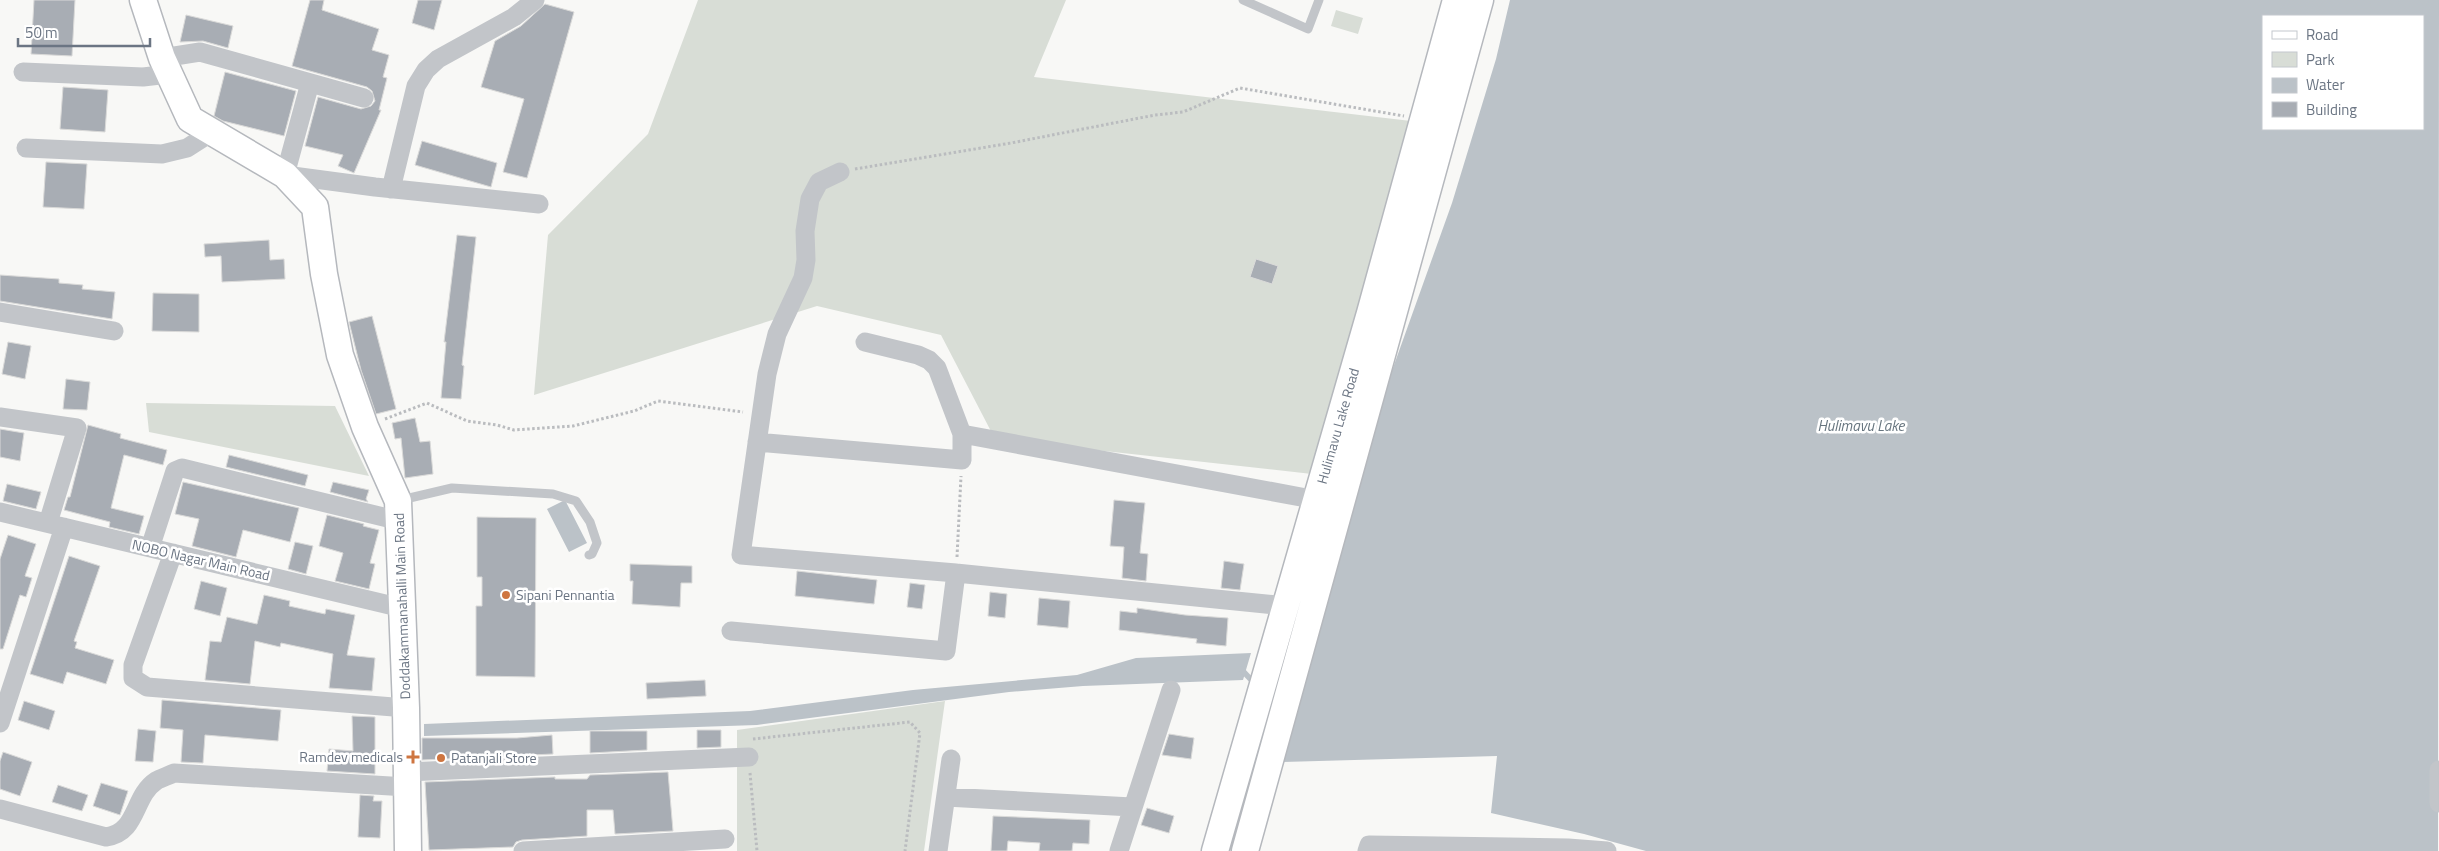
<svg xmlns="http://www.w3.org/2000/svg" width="2439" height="851" viewBox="0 0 2439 851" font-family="'Titillium Web',sans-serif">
	<rect width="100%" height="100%" fill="#f8f8f6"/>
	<path fill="#d8ddd6" d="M698,0H1066L1034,77L1411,121L1312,474L995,439L941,335L817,306L534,395L548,235L648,134Z
		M1336,10L1363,18L1358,34L1331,26Z
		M146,403L335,406L369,476L149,432Z
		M945,701L924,851H737V730Z"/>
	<path fill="#bbc2c8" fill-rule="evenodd" d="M1510,0H2439L2438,851H1646L1584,834L1491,813L1497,756L1283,762L1384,393L1452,203L1496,59ZM2263,16H2423V129H2263Z
		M565,500L587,543L569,552L547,509Z
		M1251,653L1243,680L1083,686L1009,692L757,725L424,736V724L750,711L913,690L1077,675L1136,658Z"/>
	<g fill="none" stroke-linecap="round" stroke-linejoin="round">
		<path stroke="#bbc2c8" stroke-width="5.5" d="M1241,669L1255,684"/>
	</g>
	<path fill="#a8adb4" stroke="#dadad9" d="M34,0H75L72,56L31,54Z
		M310,0H324L322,10L379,29L372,50L389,55L383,77L387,78L379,110H381L354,173L338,166L343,155L305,146L318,97L361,109L371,106L375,101L372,91L367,87L292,66Z
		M418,0H442L434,30L412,23Z
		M545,4L574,12L527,178L503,172L524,99L481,87L495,41L521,26Z
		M186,15L233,26L228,48L203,41L180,42Z
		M225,72L296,91L284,136L223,121L214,116Z
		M63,87L108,90L105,132L60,129Z
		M422,141L497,163L491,187L415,165Z
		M46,162L87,164L84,209L43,207Z
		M457,235L476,237L462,365L464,366L461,399L441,398L446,342H444Z
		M269,240L270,260L284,259L285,279L222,282L221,256L205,257L204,244Z
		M1256,259L1278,266L1272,284L1250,277Z
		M0,275L59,279V283L83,285L82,289L115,292L112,319L0,301Z
		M153,293L199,294V332L152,331Z
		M372,316L396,409L376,414L361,370L349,322Z
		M8,342L31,346L25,379L2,374Z
		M66,379L90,382L87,410L63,409Z
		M415,418L420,442L430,441L433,474L405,478L401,438L395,439L392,423Z
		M88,425L121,434L120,438L167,450L163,465L124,455L111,508L144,516L139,534L109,527L110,522L64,510L68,497H70Z
		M0,429L24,433L20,461L0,457Z
		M229,455L308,475L305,486L226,467Z
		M183,482L299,508L290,542L243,530L236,557L192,546L199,519L175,514Z
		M333,482L369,490L366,499L368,502L330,492Z
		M7,484L41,492L36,509L3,501Z
		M1114,500L1145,503L1140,553L1148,554L1146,581L1122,578L1124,547L1110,546Z
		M327,515L364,524L363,526L379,530L370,563L375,564L369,589L335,581L343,553L319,546Z
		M477,517L536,518L535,677L476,676V606H482V577H477Z
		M8,535L36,544L25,576L32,578L26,597L20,595L3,649H0V559Z
		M295,542L313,546L306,574L288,569Z
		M69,556L100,566L74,641L77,642L75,648L114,660L106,684L67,672L63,684L30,674Z
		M1224,561L1244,564L1240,590L1221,588Z
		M630,564L692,566V583H681L680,607L632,604L633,581H630Z
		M797,571L877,580L874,604L795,596Z
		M201,581L227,588L220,616L194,609Z
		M910,583L925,585L922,609L907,607Z
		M990,592L1007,594L1005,618L988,616Z
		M264,595L290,601L289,606L325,614L326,609L355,615L347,655L375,658L372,691L329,688L333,654L281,643L280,647L255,641L250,684L205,680L210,641L221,642L227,617L257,624Z
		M1039,598L1070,601L1068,628L1037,625Z
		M1137,608L1185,615L1228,618L1226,646L1196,643L1197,639L1119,630L1120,611L1137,613Z
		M705,680L706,696L647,699L646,683Z
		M162,700L281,710L278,741L205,735L203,763L181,762L183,730L160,728Z
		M24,701L55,711L49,730L18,720Z
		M352,716L375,717V774L327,771L329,749L353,751Z
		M138,729L156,731L153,762L135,761Z
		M697,730H721V747L697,748Z
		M590,731H647V750L590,753Z
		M1169,734L1194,738L1191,759L1162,755Z
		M552,735L553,754L422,760V738H517Z
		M3,752L32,762L20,796L0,789V761Z
		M668,772L673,831L615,834L613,810H587V836L522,840L516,842L513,847L429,850L425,782L555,777V779H587L590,775Z
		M101,783L128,791L120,815L93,806Z
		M58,785L88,795L82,811L52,802Z
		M360,795L374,796L373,801H382L380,838L358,837Z
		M1147,808L1174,816L1169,833L1141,825Z
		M993,816L1090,820L1089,844L1073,843L1072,851H1039L1040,843L1008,841L1007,851H991Z"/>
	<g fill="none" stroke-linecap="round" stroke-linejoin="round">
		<defs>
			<path id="secondary" d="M143,0L162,58L190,119L285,175L315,207L324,274L340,355L365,427L398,501L406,708L408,851
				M1215,851L1370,313L1456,0
				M1245,851L1480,0"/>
		</defs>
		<use href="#secondary" stroke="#b5b8bd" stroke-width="29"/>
		<path stroke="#babcbf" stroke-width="3" stroke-dasharray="2.5 2.5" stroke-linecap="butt" d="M855,169L1011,143L1155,115L1183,112L1240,88L1404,116
			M385,419L427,403L467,421L497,425L514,430L573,426L634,411L658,401L743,412
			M957,557L961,476
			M753,739L910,722L920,733L905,851
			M750,773L757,851"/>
		<path stroke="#c2c5c9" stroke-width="9" d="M1243,0L1308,29L1319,0
			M401,500L452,488L553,494L576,501L590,522L597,543L592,554L589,555"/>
		<path stroke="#c2c5c9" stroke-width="19" d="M162,58L200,52L364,98
			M23,72L143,77L169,74
			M310,83L285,175L375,187L539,204
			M26,148L162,154L187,148L212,132
			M840,172L819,182L810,199L805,231L806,260L803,278L777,334L767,374L741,555L956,573L1286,606L1297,609
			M391,189L416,86L426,70L438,59L514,17L535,0
			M0,312L114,331
			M0,417L77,428L48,523
			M962,434L1317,500
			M757,442L962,460V434L937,368L929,360L918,355L865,342
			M0,512L402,608
			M150,548L175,471L182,468L400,521
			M173,553L133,665V678L147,687L406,708
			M731,631L946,651L956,573
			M0,723L64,527
			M2439,770V803
			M406,772L749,757
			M946,797L1132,807
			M0,809L106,837C138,833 133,796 156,781C161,778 168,776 174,773L407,787
			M523,851L725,839
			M938,851L951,759
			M1119,851L1171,690
			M1367,851L1369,845L1568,848L1607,851"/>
		<use href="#secondary" stroke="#fff" stroke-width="26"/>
	</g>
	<g fill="#ce7540" stroke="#fff" stroke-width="2">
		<circle cx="506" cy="595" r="5"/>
		<path d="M410.5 749.5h5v5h5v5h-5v5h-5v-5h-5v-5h5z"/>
		<circle cx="441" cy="758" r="5"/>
	</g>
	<g text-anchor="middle" stroke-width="5" stroke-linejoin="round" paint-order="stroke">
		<g font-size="14" fill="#6b7583" stroke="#fff">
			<text transform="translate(1338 426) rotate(-74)" y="5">Hulimavu Lake Road</text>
			<text transform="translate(201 560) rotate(13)" y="5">NOBO Nagar Main Road</text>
			<text transform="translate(402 606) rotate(-92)" y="5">Doddakammanahalli Main Road</text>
		</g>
		<g font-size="14" fill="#6b7583" stroke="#fff" text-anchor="start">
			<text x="516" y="600">Sipani Pennantia</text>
			<text x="403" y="762" text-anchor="end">Ramdev medicals</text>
			<text x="451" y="763">Patanjali Store</text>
		</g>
		<g font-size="15" font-style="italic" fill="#67757f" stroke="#fff">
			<text x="1861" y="431">Hulimavu Lake</text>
		</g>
	</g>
	<rect x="2262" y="15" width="162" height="115" fill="#ffffff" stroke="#c4c8cd"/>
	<rect x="2272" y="31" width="25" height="8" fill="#ffffff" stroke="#c4c8cd"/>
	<text x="2306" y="40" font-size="15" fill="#6b7583">Road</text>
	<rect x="2272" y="52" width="25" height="15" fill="#d8ddd6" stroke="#c4c8cd"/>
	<text x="2306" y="65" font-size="15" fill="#6b7583">Park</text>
	<rect x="2272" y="78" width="25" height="15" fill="#bbc2c8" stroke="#c4c8cd"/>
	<text x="2306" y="90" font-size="15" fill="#6b7583">Water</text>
	<rect x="2272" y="102" width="25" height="15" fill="#a8adb4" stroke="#c4c8cd"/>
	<text x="2306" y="115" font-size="15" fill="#6b7583">Building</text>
	<path d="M18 38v8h132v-8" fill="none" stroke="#6b7583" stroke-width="2.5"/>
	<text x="25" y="38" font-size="15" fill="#6b7583" stroke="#ffffff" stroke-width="4" paint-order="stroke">50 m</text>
</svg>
